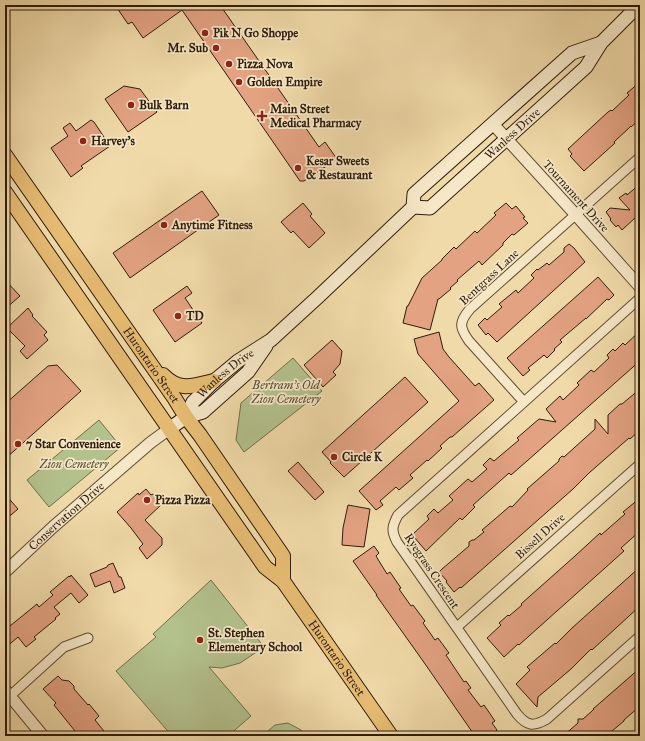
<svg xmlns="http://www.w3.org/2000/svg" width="645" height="741" viewBox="0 0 645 741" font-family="'IM FELL Great Primer',serif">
	<rect width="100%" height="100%" fill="#f1daa9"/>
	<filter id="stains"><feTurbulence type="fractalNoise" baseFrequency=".005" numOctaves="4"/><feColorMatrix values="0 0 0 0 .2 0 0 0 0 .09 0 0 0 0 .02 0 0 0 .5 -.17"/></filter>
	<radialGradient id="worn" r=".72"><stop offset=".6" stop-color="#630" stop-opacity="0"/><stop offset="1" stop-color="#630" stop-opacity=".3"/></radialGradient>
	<path fill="#b3c18d" stroke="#706e4c" d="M293,358L322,391L244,452L236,440L241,403Z
		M99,420L121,447L49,507L27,480Z
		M211,580L264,647L240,663L222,668L209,667L251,716L228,736H172L116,671L156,637L153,634Z
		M288,723L301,730L306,736H262L275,725Z"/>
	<path fill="#e3a282" stroke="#2e1c0a" d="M115,5H220L319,147L325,142L337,159L304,181H300L182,10L143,38L132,22L128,24Z
		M640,82V119L631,127V126L614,142L615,143L584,171L570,156L572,154L568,149L608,112L611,110L612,111L629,95L627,93Z
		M124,86L140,89L157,112L128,132L105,99Z
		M91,120L94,122L110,146L81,166L83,168L71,177L51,148L68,136L63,128L70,123L76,131Z
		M640,184V221L636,217L635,218L622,230L618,225L616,227L610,220L611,219L606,212L610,208L630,210L619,198L626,193L627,195Z
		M202,191L219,215L130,278L113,253Z
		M303,203L312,214L310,216L325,233L309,248L293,231L291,233L281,222Z
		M506,203L512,209L516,206L525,217L523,218L528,223L514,235L512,234L503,243V245L482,265L479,261L457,280L458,281L450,288L451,289L439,299H438L430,330L403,323L407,306H408L422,278L442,260V259L454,247L456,249L475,231L477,233L496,215L494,213Z
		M569,244L574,248L585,262L497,342L488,333L486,335L478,325L485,318L487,320L502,307L499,304L516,290L518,293L534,278L531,275L537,269L538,270L547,263L549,265L564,252V248Z
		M598,277L614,295L609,300L607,299L586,319V318L560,340L562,342L554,349L555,350L547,358L544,355L528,368L530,370L523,376L507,358Z
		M5,280L20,296L5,309Z
		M187,286L192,293L185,298L202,323L175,342L153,310Z
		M28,308L33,315L32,316L47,332L44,335L48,340L27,359L20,351L25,346L7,328Z
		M640,331V361L633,367L527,461L511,475L509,473L473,505L475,507L462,520L460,518L426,551L414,537L415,536L413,534L429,519L427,516L434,509L438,513L453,500L449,496L468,479L472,482L487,469L483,465L490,458L494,461L519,440L517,438L539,419L556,422L546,409L560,396L563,400L579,385L577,383L591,370L594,372L609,358L607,355L613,349L615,351L623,343L625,345Z
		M439,332L443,349L449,357L475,386L479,383L494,400L452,437H450L440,446L442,448L428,461L427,460L410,475L413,478L399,490L396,487L380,501L383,505L376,510L359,491L459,401L418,354L414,339Z
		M332,340L342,351L340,364L333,372L336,375L323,387L304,365Z
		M57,365L81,391L5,459V404L48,366Z
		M405,377L428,402L344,477L330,463L331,462L322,452Z
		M640,389V430L630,439L629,438L589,473L573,489L461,588L460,587L454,592L446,582L447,581L439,572L442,569L469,546V542L472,540H474L484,532L482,530L495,519L510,506L512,507L528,490L527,489L559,461V459L562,456L564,457L595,429V419L608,434V415L620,404H622Z
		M298,462L324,492L315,500L288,471Z
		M146,489L151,495L153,494L162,504L145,520L162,538V545L147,559L139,548L143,544L131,528L117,512L138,493L139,495Z
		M5,494L18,509L5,520Z
		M640,498V531L621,548L624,551L519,645L518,644L504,657L487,638L501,625L499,623L508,615L509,616L522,605L521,604L575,556L600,533L601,535L625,514L623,512Z
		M348,505L370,509L364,547L342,545L343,528Z
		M374,546L379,553L376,556L387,574L390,572L401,588L399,589L411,606L413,605L425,621L423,623L435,640L438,638L449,653L446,655L464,682L466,681L471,688L468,690L481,707L484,705L495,721L492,723L497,730L495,732L497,736H475L423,661L376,595H377L353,561Z
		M113,563L119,577H121L125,588L114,593L110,581L95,587L90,574L107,567L108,565Z
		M640,567V606L592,650L591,649L571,669L538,697L537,707L516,684L530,670L527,667L555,643L556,644L572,628Z
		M71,575L88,595L79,603L71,593L54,607L60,614L55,618L56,619L34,637L36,639L26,647L18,637L5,648V630L37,604L39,607L53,595L50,592L69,576L70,577Z
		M640,668V706L624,720V721L606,736H563L578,723V719H583L592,711L594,709H593Z
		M58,676L62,680L69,681L74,686V689L88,705L89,704L99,716L95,720L108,736H79L54,705L56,703L43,689Z"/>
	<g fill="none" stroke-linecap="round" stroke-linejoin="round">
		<defs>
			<path id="minor" d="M640,298L398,515C392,526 391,531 397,542L517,714C527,726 533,727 547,719L640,636
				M524,402L469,341C459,327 459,322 470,309L640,157
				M457,627L640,464
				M10,696L64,647L88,638"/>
			<g id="tertiary">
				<path d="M493,124L576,215L640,287"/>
				<path id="s1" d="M5,572L53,527L150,443L169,429"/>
				<path d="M5,690L43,736"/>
			</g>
			<g id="secondary">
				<path id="s2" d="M413,207L430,208L586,67L601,43L639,5"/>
				<path id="s3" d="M186,417L193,402L214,381L238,361L271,340L318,297L413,207L414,194L572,53L601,43"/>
				<path d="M169,429L186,417L203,412L248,372L266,346"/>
			</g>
			<g id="primary">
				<path id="s4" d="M5,155L175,399L186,417L200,435L283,556V581"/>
				<path id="s5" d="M5,192L265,567L283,581L391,736"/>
				<path d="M163,375C179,392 194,386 214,381"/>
			</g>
		</defs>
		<use href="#minor" stroke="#5f4c32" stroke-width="11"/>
		<use href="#tertiary" stroke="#5f4c32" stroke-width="13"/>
		<use href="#secondary" stroke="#2e1c0a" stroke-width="15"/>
		<use href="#primary" stroke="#2e1c0a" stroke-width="16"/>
		<use href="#minor" stroke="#f6e7c7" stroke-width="9"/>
		<use href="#tertiary" stroke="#f6e7c7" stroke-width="11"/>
		<use href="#secondary" stroke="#f6e7c7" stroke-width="13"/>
		<use href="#primary" stroke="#e8bd74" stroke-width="14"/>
	</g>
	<g fill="#8f2418" stroke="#f6e7c7" stroke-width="1.5">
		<circle cx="205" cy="33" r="4"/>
		<circle cx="216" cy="48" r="4"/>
		<circle cx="229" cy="64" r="4"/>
		<circle cx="239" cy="82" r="4"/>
		<circle cx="131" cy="105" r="4"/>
		<path d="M260 110h4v4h4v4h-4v4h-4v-4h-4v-4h4z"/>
		<circle cx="83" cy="141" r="4"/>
		<circle cx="298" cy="168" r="4"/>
		<circle cx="164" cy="225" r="4"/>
		<circle cx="178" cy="316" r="4"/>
		<circle cx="18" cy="444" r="4"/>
		<circle cx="334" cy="457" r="4"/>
		<circle cx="147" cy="500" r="4"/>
		<circle cx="200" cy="640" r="4"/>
	</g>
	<g text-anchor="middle" stroke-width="3.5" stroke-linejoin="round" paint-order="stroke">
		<g font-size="12" font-weight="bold" fill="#2e1c0a" stroke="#f6e7c7" text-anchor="start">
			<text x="213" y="37">Pik N Go Shoppe</text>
			<text x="208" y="52" text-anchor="end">Mr. Sub</text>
			<text x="237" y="68">Pizza Nova</text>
			<text x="247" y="86">Golden Empire</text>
			<text x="139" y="109">Bulk Barn</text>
			<text x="270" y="113">Main Street<tspan x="270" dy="14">Medical Pharmacy</tspan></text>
			<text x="91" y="145">Harvey's</text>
			<text x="306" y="165">Kesar Sweets<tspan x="306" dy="14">&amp; Restaurant</tspan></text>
			<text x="172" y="229">Anytime Fitness</text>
			<text x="186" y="320">TD</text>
			<text x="26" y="448">7 Star Convenience</text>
			<text x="342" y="461">Circle K</text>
			<text x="155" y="504">Pizza Pizza</text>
			<text x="208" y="637">St. Stephen<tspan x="208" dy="14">Elementary School</tspan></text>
		</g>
		<g font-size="12" fill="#2e1c0a" stroke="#f6e7c7">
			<text dy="4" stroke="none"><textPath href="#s2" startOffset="128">Wanless Drive</textPath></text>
			<text transform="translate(576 196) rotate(48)" y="4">Tournament Drive</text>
			<text transform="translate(489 277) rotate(-43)" y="4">Bentgrass Lane</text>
			<text dy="4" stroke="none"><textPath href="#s4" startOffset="256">Hurontario Street</textPath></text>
			<text dy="4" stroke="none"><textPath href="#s3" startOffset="60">Wanless Drive</textPath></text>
			<text dy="4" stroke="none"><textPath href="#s1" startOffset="83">Conservation Drive</textPath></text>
			<text transform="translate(540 536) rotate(-42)" y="4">Bissell Drive</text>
			<text transform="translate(432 571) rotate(56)" y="4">Ryegrass Crescent</text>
			<text dy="4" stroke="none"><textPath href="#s5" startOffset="573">Hurontario Street</textPath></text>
		</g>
		<g font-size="12" font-style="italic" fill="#564e31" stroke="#f6e7c7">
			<text x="286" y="389">Bertram's Old<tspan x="286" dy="14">Zion Cemetery</tspan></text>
			<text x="74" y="468">Zion Cemetery</text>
		</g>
	</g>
	<rect width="645" height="741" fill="none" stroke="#f1daa9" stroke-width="20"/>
	<rect x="6" y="6" width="633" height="729" fill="none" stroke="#2e1c0a" stroke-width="2"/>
	<rect x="10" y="10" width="625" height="721" fill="none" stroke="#2e1c0a"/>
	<rect width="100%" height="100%" filter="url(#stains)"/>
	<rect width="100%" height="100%" fill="url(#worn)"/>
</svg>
